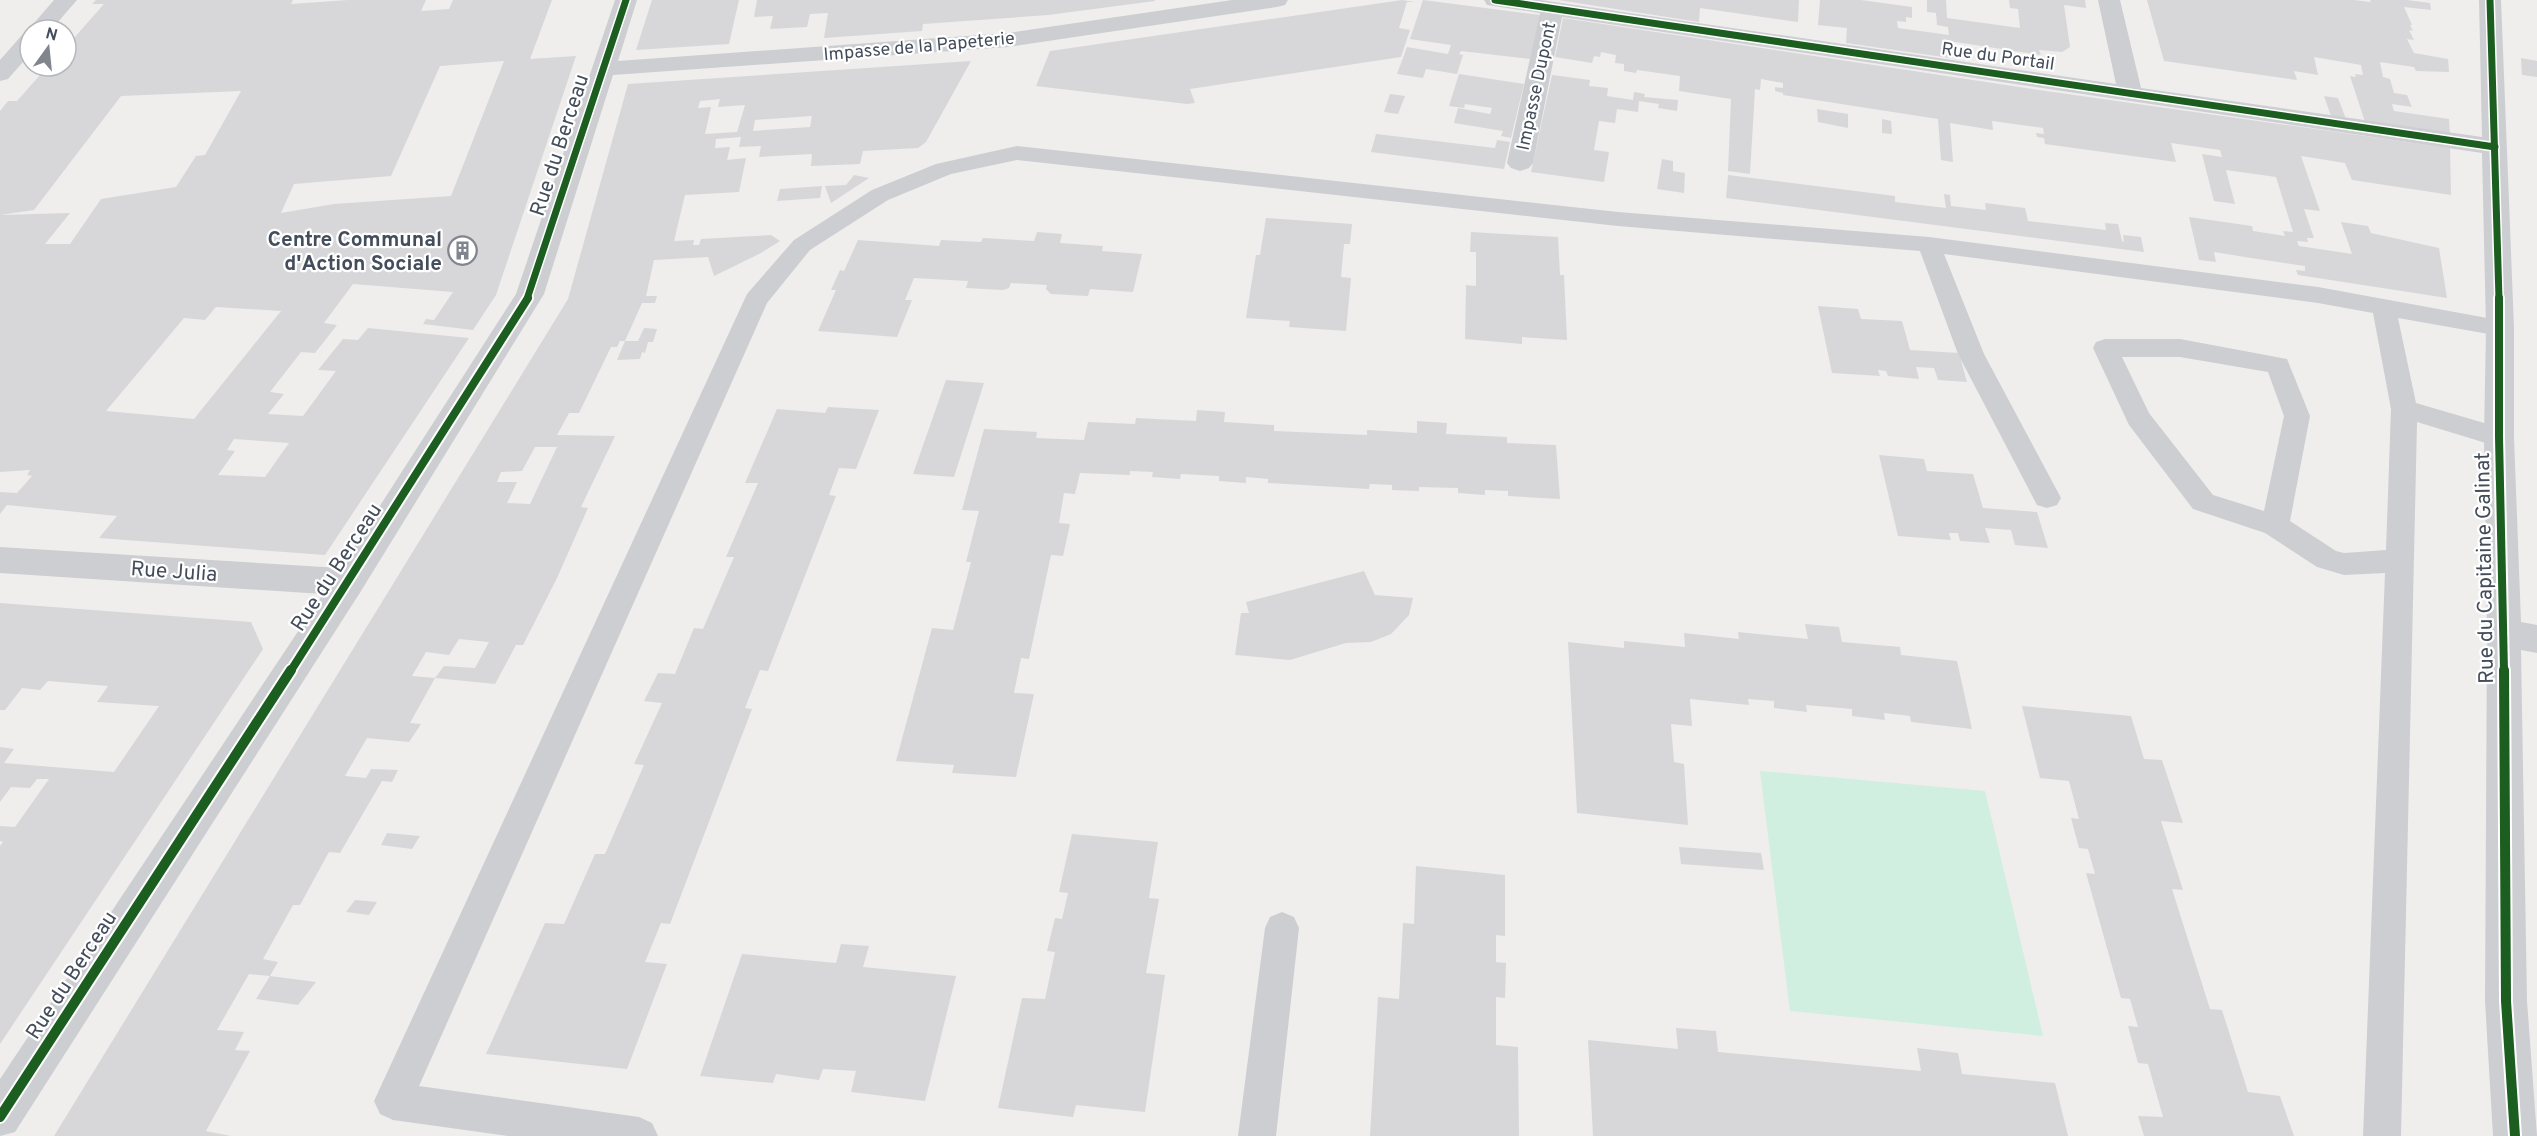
<svg xmlns="http://www.w3.org/2000/svg" width="2537" height="1136" viewBox="0 0 2537 1136" font-family="Overpass,sans-serif">
	<rect width="100%" height="100%" fill="#efeeed"/>
	<path fill="#d0efe0" d="M1760,771L1985,791L2043,1036L1790,1011Z"/>
	<path fill="#d7d7d9" fill-rule="evenodd" d="M96,0H293L291,4L348,0H426L421,11L449,9L453,0H552L530,59L576,56L496,295L473,330L423,324L426,319L434,320L453,292L353,284L324,323L337,325L315,353L301,352L270,392L284,394L268,414L303,416L336,371L318,370L343,339L358,340L368,328L469,338L325,555L99,538L117,516L7,505L0,514V492L17,493L32,476L27,475L30,470L0,472V215L70,213L45,244H70L101,199L176,187L196,156L205,155L241,91L121,96L34,210L0,215V111L8,101H17L48,66H66V47L104,4H92ZM504,61L451,196L334,204L281,213L294,184L391,176L440,66ZM216,307L281,311L194,419L106,411L184,318L205,320ZM234,439L289,443L265,477L218,475L235,451L227,450Z
		M652,0H739L729,44L636,50Z
		M757,0H1155V1L1048,15L923,24L922,31L824,38L828,13L810,14L807,27L770,29L773,16L754,17Z
		M1402,0L1415,2H1407L1399,28L1410,30L1401,57L1190,89L1195,103L1187,104L1036,86L1050,51Z
		M1423,0L1540,15L1530,59L1461,51L1459,54L1463,55L1457,74L1426,69L1423,78L1397,74L1407,47L1448,54L1451,45L1410,39Z
		M1558,0H1799L1798,22L1700,8L1699,22Z
		M1820,0H1861L1912,7V18L1906,17V22L1897,21L1898,28L1949,35L1948,27L1937,25L1936,13L1927,12V0H1946L1947,18L2020,28L2018,9L2010,8L2009,0H2085L2086,8L2064,5L2070,47L2062,52L2039,50L2041,55L1949,41L1950,58L1846,43L1847,28L1818,25Z
		M2147,0H2354L2371,2L2370,0H2407L2430,3L2431,10L2404,7L2412,25H2410L2413,31L2409,30L2414,40L2407,39L2414,53L2448,59L2449,72L2416,71L2414,67L2380,62L2383,77L2390,79L2394,93L2407,95L2412,107L2392,104L2394,111L2449,119L2450,135L2365,122L2350,76L2356,77L2355,74L2363,75L2361,65L2314,57L2318,75L2294,71L2297,80L2164,61Z
		M1563,18L2039,90L2450,148L2451,195L2352,180L2345,163L2301,156L2320,211L2304,209L2314,238H2307L2308,242L2297,241L2299,246L2352,254L2341,222L2368,226L2371,233L2439,248L2447,298L2298,275L2296,270L2305,271V266L2251,258L2214,252L2216,262L2199,260L2189,217L2252,226L2253,231L2285,236L2283,231L2293,232L2276,177L2226,170L2235,204L2214,201L2202,154L2222,157L2220,150L2171,143L2176,162L2045,144L2044,138L2037,137L2036,133L2044,134L2043,128L1992,121L1993,130L1950,123L1953,162L1941,160L1938,119L1783,95V93L1775,91V87L1783,88V83L1761,79L1760,90L1755,89L1750,174L1728,171L1731,99L1679,91L1680,76L1637,70L1636,73L1624,71V64L1615,63L1616,55L1601,52L1600,57L1594,56L1592,63L1555,57Z
		M2521,58L2537,61V77L2522,75Z
		M971,61L926,142L918,148L863,151L860,164L811,166L812,154L759,157L761,146L739,147L741,137L716,139L715,148L730,147L727,160L746,158L739,192L685,195L674,241L694,240L693,245H699L701,239L771,235L780,241L761,253L714,276L708,257L654,260L646,296H657L655,303H642L625,341H638L644,328L657,329L653,342H648L645,353L642,352L640,359L617,360L625,341H620L617,347H611L579,413H569L557,435L615,436L581,507L588,508L557,578L523,645H516L495,684L435,678L444,666L475,668L489,642L459,639L449,655L426,652L412,676L435,678L410,723L421,724L409,742L367,738L345,776L366,778L371,769L398,770L392,782L382,781L340,853L329,852L300,905H293L263,959L278,962L270,976L249,974L217,1030L244,1032L235,1050L250,1051L206,1131L231,1136H54L568,299L628,84ZM720,99L718,107L745,105L737,132L705,134L711,107L698,108L700,101ZM812,116L810,127L753,131L755,120ZM535,447H557L530,504L507,503L517,482H497L501,472L522,471Z
		M1459,74L1524,84L1511,138L1501,136L1503,131L1454,123L1458,108L1490,114L1492,108L1465,104L1464,108L1449,106Z
		M1552,75L1590,80L1589,86L1608,88L1607,96L1633,100L1634,92L1645,94L1644,97L1678,100L1677,111L1658,108L1659,104L1639,101L1638,112L1617,109L1615,123L1599,121L1594,150L1609,152L1604,182L1531,172Z
		M1390,94L1405,96L1398,114L1384,112Z
		M2324,96L2338,98L2346,119L2331,116Z
		M1817,109L1848,114V128L1818,122Z
		M1882,119L1891,121L1892,134L1882,133Z
		M1376,134L1495,148L1497,140L1510,142L1504,169L1371,152Z
		M1662,159L1673,161V171L1685,173L1684,193L1657,189Z
		M854,175L869,178L831,203L825,186L846,185Z
		M1728,175L1895,196V202L1946,208L1944,194L1950,195L1951,206L1986,210L1985,203L2025,208L2028,221L2106,230L2105,223L2118,224L2122,241L2124,242L2123,235L2141,237L2144,252L1726,198Z
		M822,186L820,198L777,201L780,189Z
		M1266,218L1352,224L1350,244H1344L1341,277L1351,278L1346,331L1289,327L1290,321L1246,318L1256,255H1260Z
		M1037,232L1062,234L1060,243L1103,246L1102,251L1142,254L1133,292L1090,289L1088,296L1051,294L1046,289L1047,285L1011,283L1009,288L1003,290L966,288L968,281L914,278L905,300H912L897,337L818,331L836,290H831L840,270L844,271L858,240L939,246L941,240L981,242L983,238L1034,241Z
		M1471,232L1558,237L1560,275H1564L1567,340L1522,337V344L1465,339L1466,285L1476,286V252H1470Z
		M1818,306L1858,309L1861,319L1902,321L1910,350L1959,353L1967,382L1938,380L1934,368L1916,367L1919,379L1888,376L1886,371L1878,370L1880,376L1832,373Z
		M946,380L984,383L954,477L913,474Z
		M828,407L879,410L856,469L839,468L829,495L836,496L768,671L760,670L745,708L752,709L670,924L661,923L645,962L667,964L627,1069L486,1054L545,923L564,924L595,854H605L644,765L634,764L662,703L644,701L658,673L675,674L694,628L703,629L734,557H726L758,483H745L777,409L825,413Z
		M1197,410L1225,412L1224,422L1274,425V431L1367,435V430L1417,433V421L1447,423L1446,434L1507,437V443L1556,445L1560,499L1508,496V491L1485,490V495L1458,493V488L1419,487V491L1392,490V485L1370,484L1369,489L1268,483V479L1246,477V483L1219,481V476L1181,474L1180,479L1152,477L1153,472L1130,471V475L1080,473L1075,494L1064,493L1059,523L1070,524L1063,556L1051,555L1029,659L1021,658L1014,693L1034,694L1016,777L952,773L954,765L896,761L932,628L953,630L971,562H966L979,511L962,510L984,429L1037,432L1036,438L1084,440L1088,422L1135,424L1136,418L1196,421Z
		M1879,455L1924,459L1927,471L1973,474L1983,508L2037,512L2048,548L2015,545L2011,530L1985,528L1990,543L1960,541L1958,533H1949L1951,540L1898,536Z
		M1364,571L1375,595L1413,598L1409,615L1391,634L1371,642L1346,643L1290,660L1235,655L1241,613H1249L1246,602Z
		M0,603L251,622L263,649L0,1044V846L3,842L0,841V826L15,827L49,779H37L30,788L11,787L0,802V747L14,749L4,763L114,772L159,706L97,702L108,686L48,681L40,690L22,688L5,710H0Z
		M1805,624L1839,627L1842,642L1900,647L1901,655L1957,661L1972,729L1911,722L1910,716L1884,713L1885,720L1852,716V709L1806,705L1807,712L1774,708V701L1748,699L1749,705L1690,699L1692,726L1671,724L1674,762L1684,764L1688,825L1577,813L1568,642L1624,648V641L1685,647L1684,633L1739,639L1738,632L1808,639Z
		M2022,706L2131,716L2144,759L2162,760L2183,823L2161,821L2183,890L2172,889L2210,1009L2222,1010L2248,1092L2280,1096L2294,1136H2144L2138,1116L2163,1117L2148,1064L2138,1063L2128,1026L2138,1027L2130,999L2121,998L2086,873L2095,874L2088,849L2079,848L2071,818L2079,819L2069,781L2040,778Z
		M387,833L420,836L412,849L381,845Z
		M1072,834L1158,842L1149,898L1159,899L1146,973L1165,975L1145,1112L1076,1105L1073,1117L998,1108L1022,998L1045,999L1055,952L1047,951L1055,918L1062,919L1068,893L1059,892Z
		M1679,847L1761,853L1764,870L1681,864Z
		M1416,866L1505,875V936L1496,935V962L1506,963L1505,998L1496,997V1045L1518,1047L1519,1136H1370L1378,997L1399,999L1403,923L1414,924Z
		M355,900L377,902L369,915L346,912Z
		M841,944L869,946L863,967L956,976L925,1101L851,1092L856,1071L823,1069L819,1080L776,1074L773,1083L700,1076L742,954L836,963Z
		M270,976L316,982L298,1005L256,999Z
		M1676,1028L1716,1031L1718,1052L1921,1071L1917,1048L1958,1053L1962,1074L2055,1083L2068,1136H1593L1588,1040L1678,1049Z"/>
	<g fill="none" stroke-linecap="round" stroke-linejoin="round">
		<path fill="#ccced1" fill-rule="evenodd" d="M1017,146L1618,212L1929,237L2318,287L2509,322L2512,328L2509,334L2500,336L2398,318L2416,403L2508,430L2512,437L2508,444L2499,447L2417,422L2401,1136H2363L2385,573L2344,575L2317,567L2265,533L2193,509L2129,425L2093,348L2096,342L2105,339H2180L2287,359L2310,416L2290,521L2336,551L2344,553L2386,550L2391,409L2373,313L2318,303L1944,254L1984,354L2061,498L2057,505L2047,508L2037,505L1958,354L1920,251L1618,226L1017,160L951,174L888,200L810,250L767,303L419,1086L639,1117L652,1123L658,1136H508L393,1120L380,1114L374,1101L380,1088L747,294L794,240L872,190L936,164ZM2122,357H2180L2268,372L2284,416L2264,511L2213,495L2149,413Z
			M1282,912L1294,917L1299,928L1276,1136H1238L1265,928L1270,917Z"/>
		<path fill="#ccced1" fill-rule="evenodd" d="M54,0H77L51,30H30V54L8,79L0,81V60L22,35L30,33L28,30Z
			M615,0H637L618,61L1008,33L1232,0H1288L1285,5L1277,7L1008,47L613,75L544,294L361,591L15,1132L0,1136V1079L323,594L0,573V547L340,568L516,294Z
			M1484,0H1541L2116,84L2098,0H2120L2141,88L2482,137L2479,0H2501L2514,328V437L2521,622L2537,625V653L2521,650L2527,1001L2537,1136H2493L2485,1001L2487,633L2484,437L2486,328L2482,153L1562,17L1533,163L1529,168L1520,171L1511,168L1507,163L1540,13L1487,5Z"/>
		<defs>
			<path id="cycleway-far2" d="M1495,0L2495,147
				M2490,0L2499,299
				M527,299L626,0"/>
			<path id="cycleway-far1" d="M2499,298V437L2504,672
				M290,672L528,298"/>
			<path id="cycleway" d="M2504,670L2506,1001L2515,1136
				M0,1117L291,670"/>
		</defs>
		<use href="#cycleway-far2" stroke="#fff" stroke-width="10"/>
		<use href="#cycleway-far1" stroke="#fff" stroke-width="12"/>
		<use href="#cycleway" stroke="#fff" stroke-width="14"/>
		<use href="#cycleway-far2" stroke="#1b5e20" stroke-width="7"/>
		<use href="#cycleway-far1" stroke="#1b5e20" stroke-width="8"/>
		<use href="#cycleway" stroke="#1b5e20" stroke-width="10"/>
	</g>
	<defs>
		<symbol id="building-ring" viewBox="-11 -11 22 22"><circle r="9.5" fill="#fff" stroke="#80858e" stroke-width="1.5"/><path d="M-4-6H4V6H1V3H-1V6H-4ZM-2.5-4.3h1.7v1.8h-1.7ZM.8-4.3h1.7v1.8H.8ZM-2.5-1h1.7V.8h-1.7ZM.8-1h1.7V.8H.8Z" fill="#80858e"/></symbol>
	</defs>
	<g fill-rule="evenodd">
		<use href="#building-ring" x="446" y="234" width="33" height="33"/>
	</g>
	<g text-anchor="middle" stroke-width="4.5" stroke-linejoin="round" paint-order="stroke">
		<g font-size="18" fill="#444d5b" stroke="#fff">
			<text transform="translate(919 46) rotate(-5)" y="6">Impasse de la Papeterie</text>
			<text transform="translate(1998 56) rotate(8)" y="6">Rue du Portail</text>
			<text transform="translate(1536 86) rotate(-78)" y="6">Impasse Dupont</text>
		</g>
		<g font-size="21" fill="#444d5b" stroke="#fff">
			<text transform="translate(559 145) rotate(-72)" y="7">Rue du Berceau</text>
			<text transform="translate(336 567) rotate(-57)" y="7">Rue du Berceau</text>
			<text transform="translate(2484 568) rotate(-91)" y="7">Rue du Capitaine Galinat</text>
			<text transform="translate(174 571) rotate(4)" y="7">Rue Julia</text>
			<text transform="translate(71 975) rotate(-57)" y="7">Rue du Berceau</text>
		</g>
		<g font-size="21" font-weight="bold" fill="#444d5b" stroke="#fff" text-anchor="end">
			<text x="442" y="246">Centre Communal<tspan x="442" dy="24">d'Action Sociale</tspan></text>
		</g>
	</g>
	<g transform="translate(48 48) rotate(15)"><circle r="28" fill="#ffffff" stroke="#b4b8bd" stroke-width="1.5"/>
	<path d="M0-4.5L10 22L0 15L-10 22Z" fill="#80858e"/>
	<text y="-9" font-size="16" font-weight="bold" text-anchor="middle" fill="#444d5b">N</text>
	</g>
</svg>
